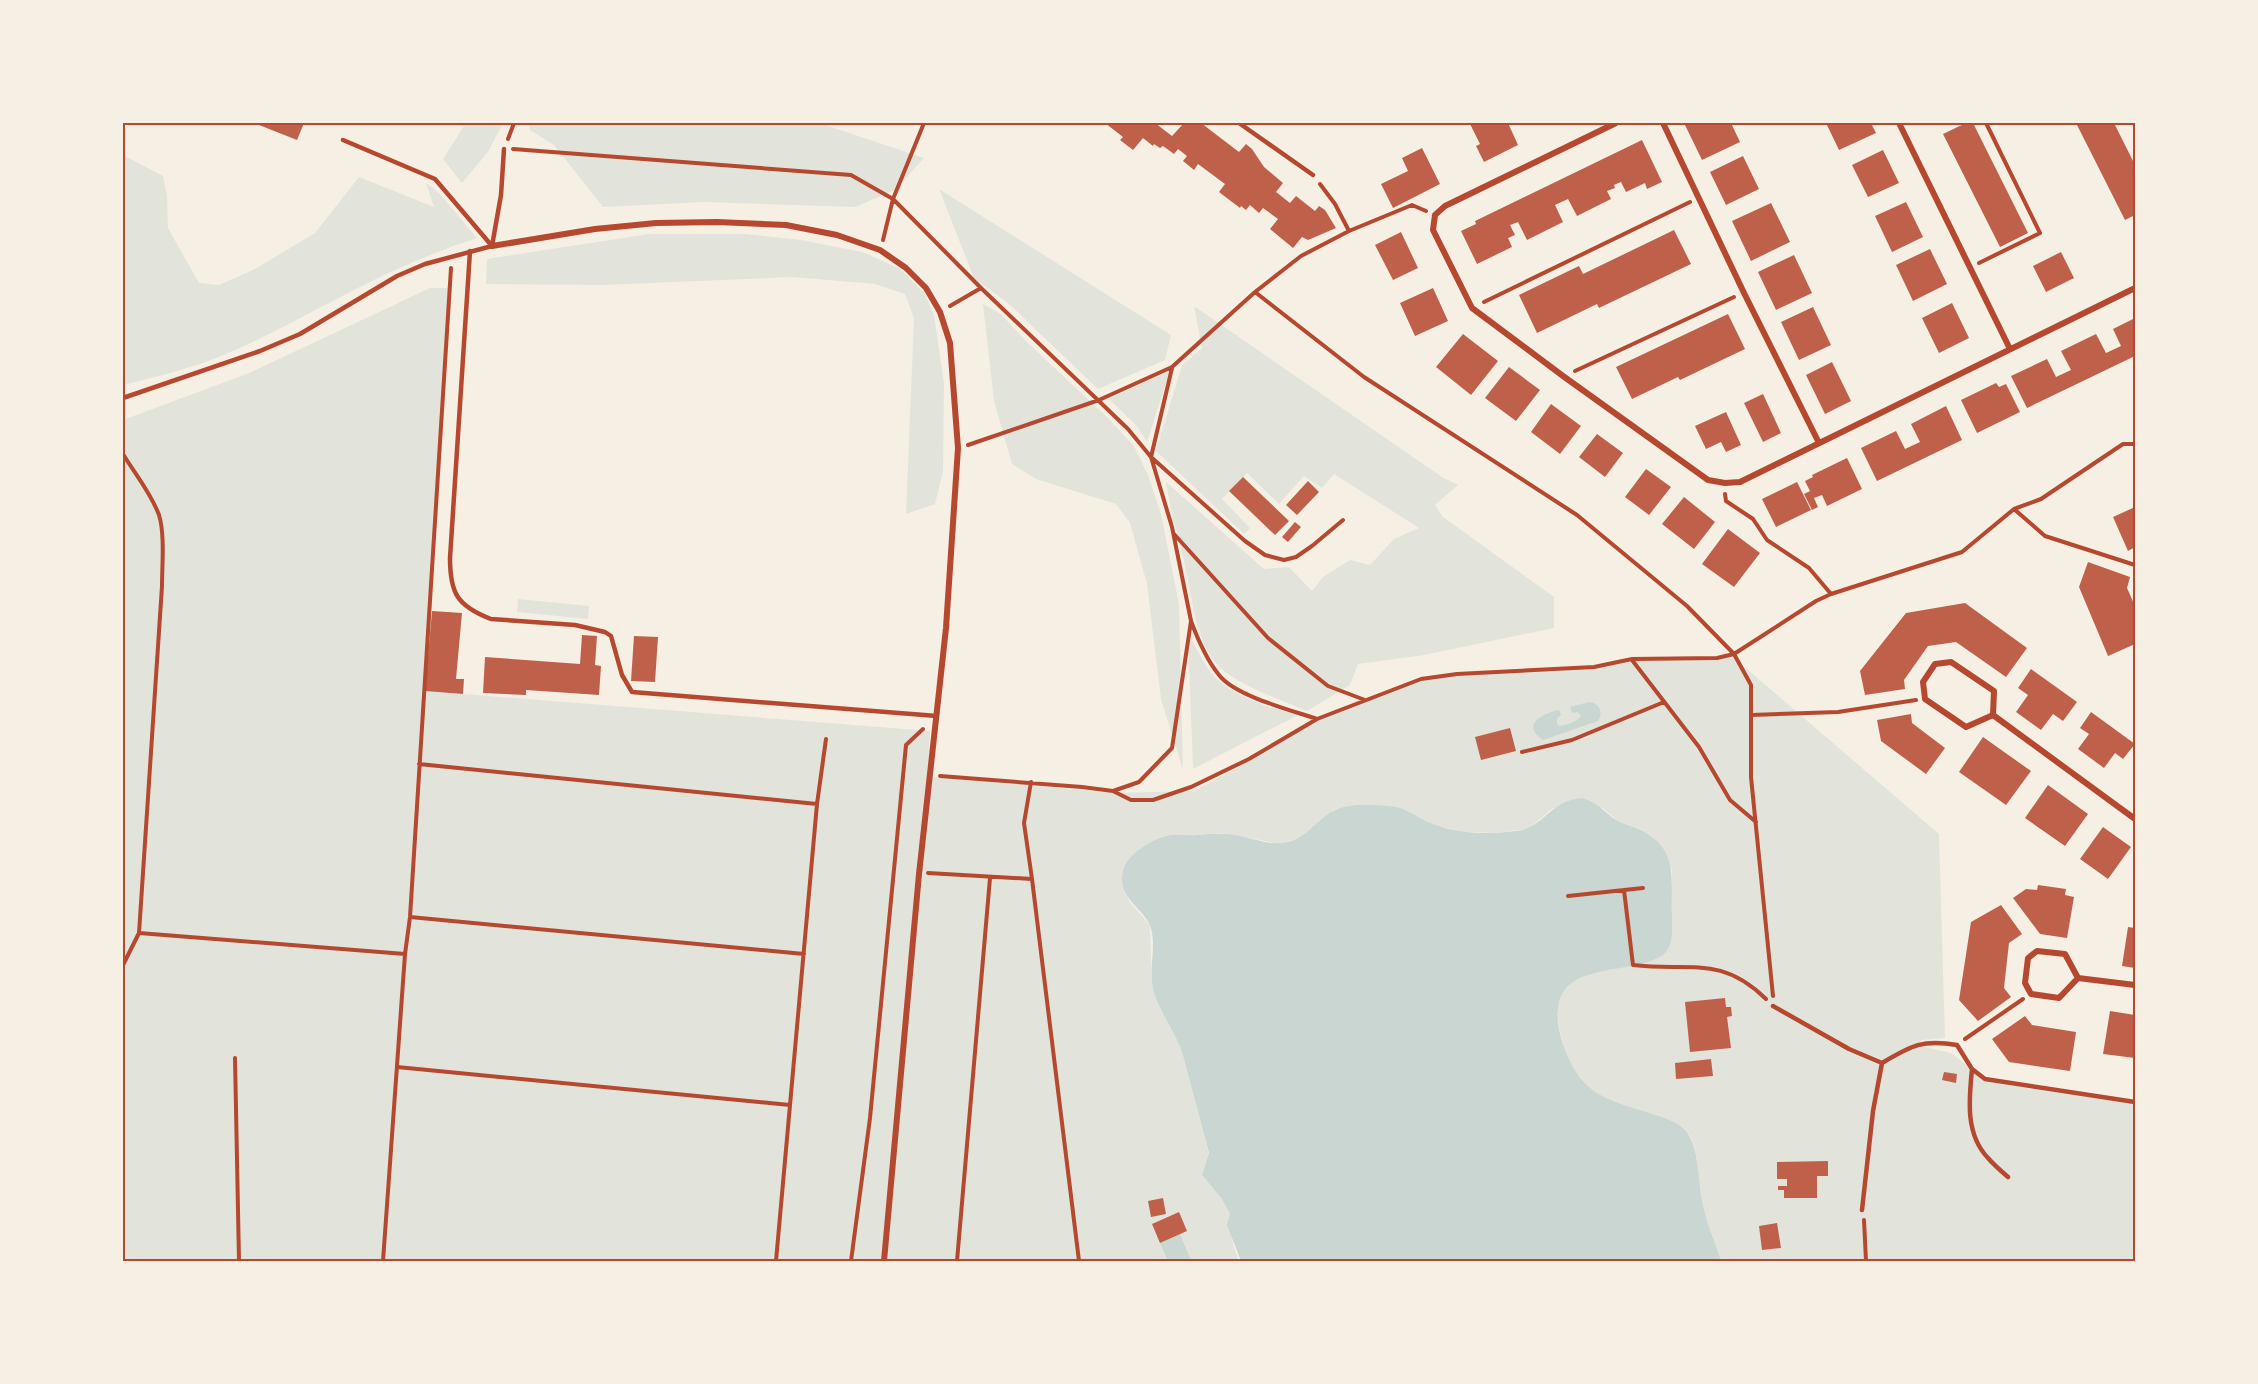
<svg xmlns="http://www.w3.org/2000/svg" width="2258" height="1384" viewBox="0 0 2258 1384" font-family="'Varela Round',sans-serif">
	<rect width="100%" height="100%" fill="#f6efe4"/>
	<path fill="#e2e4dc" d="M466,123H503L488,152L462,183L443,159Z
		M529,123H819L924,158L895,190L855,207L705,202L603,207L554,145L530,130Z
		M123,155L163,176L167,195L168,228L199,283L219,285L255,269L315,233L359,177L434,207L426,183L439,193L477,238C431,253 388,272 346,294C307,314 269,336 228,353C195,368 158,376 123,385Z
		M939,189L1171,335L1165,360L1098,389L1008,303L974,278Z
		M649,234H745L801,240L862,252L899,268L925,294L934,315L944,383L943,471L935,504L906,514L914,318L905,294L875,284L793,277L602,285L486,284L487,259Z
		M430,288H448L425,691L930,731L927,776L1113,793L1194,791L1250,761L1317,719L1421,679L1457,674L1594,667L1632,659L1733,657L1939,834L1945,1038L1922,1040L1912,1047H1925L1951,1053L1985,1079L2135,1102V1261H1721C1716,1244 1708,1227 1704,1209C1699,1190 1699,1148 1689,1134C1677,1119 1653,1114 1636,1110C1597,1100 1571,1079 1562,1039C1558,1024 1555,1009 1561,994C1575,963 1641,974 1664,954C1667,951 1669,946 1671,942L1672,870L1653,837L1643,830L1619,822L1603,808H1553L1528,829L1495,833L1465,832L1438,826L1391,806L1362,805L1334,810L1302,837L1281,844L1221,833L1185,836L1173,835L1123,871L1125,892L1129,901L1150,925L1152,984L1161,1010L1177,1037L1182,1052L1209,1154L1202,1175L1222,1199L1230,1214L1233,1245L1239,1261H123V420L249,373Z
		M983,304L1001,314L1027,342L1108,418L1134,446L1148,475L1161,514L1179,604L1183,770L1161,699L1147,584L1130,523L1116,504L1036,479L1012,464L994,401Z
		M1194,306L1442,477L1458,485L1435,505L1443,517L1554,597V628L1424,655L1358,664L1350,685L1307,711C1282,700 1231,683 1215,662C1194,636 1191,590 1183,557C1177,532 1170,508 1166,482L1264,569L1289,567L1312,591L1323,577L1350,560L1370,565L1394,539L1419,528L1334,474L1322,488L1304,476L1279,504L1247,473L1222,499L1250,528L1244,534L1156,451L1182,365L1202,348Z
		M1170,370L1147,442L1137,426L1109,399Z
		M518,599L589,606L588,619L517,612Z
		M1188,634C1197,648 1205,667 1216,678C1239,700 1269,707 1298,715L1193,769Z"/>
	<path fill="#c9d6d2" d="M1589,702C1599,702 1604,713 1598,721L1543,740C1520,725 1543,713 1559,710L1561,715L1557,718V723L1559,726C1566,725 1577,722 1581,716L1578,712L1572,713L1570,707Z
		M1582,798C1602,804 1604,814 1620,822C1628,826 1637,827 1645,832C1680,853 1670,883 1672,917C1672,930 1674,946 1663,955C1634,976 1562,960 1558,1009C1556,1024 1562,1043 1568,1057C1586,1100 1620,1103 1659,1116C1668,1119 1679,1123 1686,1131C1700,1147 1698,1187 1704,1209C1708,1227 1716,1244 1721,1261H1241L1227,1225L1230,1214L1222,1199L1202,1175L1209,1153L1182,1052C1174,1028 1155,1007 1152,982C1150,964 1157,939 1149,923C1139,905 1115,895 1124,868C1130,852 1154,838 1171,835C1179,834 1189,836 1198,835C1210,834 1221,833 1234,835C1250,837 1266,845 1283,843C1305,840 1314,823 1331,812C1347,803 1372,804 1389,806C1404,807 1414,815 1426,821C1454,834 1486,835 1516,831C1545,828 1548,801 1582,798Z
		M1180,1234L1191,1261H1168L1160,1243Z"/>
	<path fill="#bf614a" d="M260,123H304L297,140L259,125Z
		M1105,123H1155L1172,136L1184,123H1201L1239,152L1246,144L1252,149L1264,167L1283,183L1276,192L1290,203L1296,196L1315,211L1319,206L1325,210L1336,228L1308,240L1302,237L1293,248L1270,229L1278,219L1263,208L1259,213L1250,205L1246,210L1241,206L1240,208L1219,192L1225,184L1198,164L1194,170L1183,161L1187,156L1178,149L1174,154L1163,146L1160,148L1154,144L1153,146L1143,138L1133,150L1120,140L1123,137Z
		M1472,123H1508L1518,145L1484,162L1476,146L1480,144L1470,124Z
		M1684,123H1731L1740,142L1702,160Z
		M1826,123H1871L1876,133L1839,150Z
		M1966,123H1973L2028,233L2000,247L1943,134Z
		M2076,123H2114L2135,165V215L2125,220Z
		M1642,140L1662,182L1647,189L1645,183L1626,192L1621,182L1614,185L1615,188L1607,191L1611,199L1577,216L1568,199L1555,205L1563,222L1527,240L1518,222L1510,225L1515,235L1508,238L1512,247L1477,264L1461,231L1476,224L1475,221Z
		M1422,148L1440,184L1393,208L1381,184L1408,171L1402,158Z
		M1883,150L1899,183L1868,197L1852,165Z
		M1743,156L1759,189L1726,205L1710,172Z
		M1906,202L1923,237L1892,252L1875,216Z
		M1771,203L1790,242L1751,261L1732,221Z
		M1674,230L1691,264L1599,308L1597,304L1537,333L1519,295L1579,266L1583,274Z
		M1401,232L1418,268L1393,280L1375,245Z
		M1930,249L1947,284L1913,301L1896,265Z
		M2061,252L2074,278L2046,292L2033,266Z
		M1794,255L1812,293L1776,310L1758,272Z
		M1433,288L1448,321L1415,336L1400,303Z
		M1952,303L1969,338L1939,353L1922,318Z
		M1813,307L1831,345L1799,360L1781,322Z
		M1728,314L1745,349L1680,380L1678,377L1632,399L1616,367Z
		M2135,318V356L2027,408L2011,376L2047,359L2056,377L2071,370L2061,351L2096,334L2106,353L2121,346L2113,329Z
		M1463,334L1498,361L1471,395L1436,367Z
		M1832,362L1851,401L1825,414L1806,375Z
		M1509,367L1540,390L1516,421L1485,398Z
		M1996,383L1999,387L2006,384L2020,412L1977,433L1961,400Z
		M1763,394L1781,433L1763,442L1744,403Z
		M1551,404L1581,426L1560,454L1531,432Z
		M1946,406L1962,440L1877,481L1861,448L1896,431L1905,449L1920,442L1911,424Z
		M1726,412L1741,445L1726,452L1721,442L1706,449L1695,426Z
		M1597,434L1623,453L1605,477L1579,457Z
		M1847,458L1862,489L1827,506L1822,495L1814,498L1818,507L1812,510L1804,494L1810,491L1805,481L1813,477L1812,475Z
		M1646,469L1671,487L1649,515L1625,497Z
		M1243,477L1289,521L1275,535L1229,491Z
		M1308,481L1319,492L1297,515L1286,505Z
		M1797,482L1811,510L1776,527L1762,499Z
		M1684,497L1715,522L1694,549L1662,524Z
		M2135,507V547L2128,551L2113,517Z
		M1295,522L1301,527L1288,542L1282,537Z
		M1728,529L1760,553L1734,587L1702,564Z
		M2088,562L2130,577L2127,588L2135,606V644L2108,656L2079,587Z
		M1965,603L2027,648L2006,677L1956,642L1928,646L1904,680L1905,689L1865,695L1860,671L1906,613Z
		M432,611L462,613L456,679H464L463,694L425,691Z
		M582,635L597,636L595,665L601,666L599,695L526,690V695L483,693L485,657L580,664Z
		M634,636L658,637L655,682L631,681Z
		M2031,669L2077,702L2063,721L2053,714L2041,730L2016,712L2028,695L2018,688Z
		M2091,712L2135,744L2123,759L2115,753L2104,768L2078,749L2089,734L2080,728Z
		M1911,714L1912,723L1945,748L1926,774L1881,741L1877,720Z
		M1510,728L1516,751L1481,760L1475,737Z
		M1983,737L2031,771L2006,805L1959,772Z
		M2048,785L2088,814L2065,846L2025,818Z
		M2103,827L2131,847L2108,879L2080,859Z
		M2038,885L2066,889L2065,895L2074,897L2067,938L2040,934L2013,898L2026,889L2037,890Z
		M2001,905L2022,934L2009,943L2004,988L2011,997L1978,1021L1959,1000L1971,922Z
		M2128,927L2135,928V968L2122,966Z
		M1725,998L1726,1007H1731L1732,1016L1727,1017L1731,1048L1690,1052L1685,1002Z
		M2110,1011L2135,1015V1058L2103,1054Z
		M2025,1016L2032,1025L2076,1032L2070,1071L2009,1062L1992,1039Z
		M1711,1059L1713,1076L1676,1079L1675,1063Z
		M1944,1072L1957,1074L1956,1083L1942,1080Z
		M1828,1161V1176H1817V1198H1784V1190H1778V1186H1787V1179H1777V1162Z
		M1163,1198L1166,1214L1151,1217L1148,1201Z
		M1179,1212L1187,1231L1160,1243L1152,1224Z
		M1777,1223L1781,1248L1762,1250L1759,1226Z"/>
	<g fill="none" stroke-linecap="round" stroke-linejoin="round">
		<path stroke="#b5482f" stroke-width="4" d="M508,139L514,123
			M513,149L851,175L893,199L981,288L1128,429L1151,457L1245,541L1265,555L1284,560L1296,557L1312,546L1343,520
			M1320,184L1335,204L1349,231
			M883,240L893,199L924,123
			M1979,263L2040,233L1986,123
			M1255,292L1364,377L1577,515L1687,606L1734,654L1816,601L1831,594L1962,552L2014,509L2041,499L2123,444H2135
			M1484,302L1690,202
			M950,306L981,288
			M1575,371L1734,297
			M968,445L1099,400L1172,367L1255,292L1301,256L1349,231L1412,205L1426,211
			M123,454C135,474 151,493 159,515C165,534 162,566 162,586L139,933
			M1725,494L1726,501L1753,519L1767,540L1809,568L1831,594
			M2014,509L2045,536L2135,565
			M1174,534L1268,638L1328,686L1365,700
			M1191,621C1198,640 1206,659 1219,675C1235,696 1291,710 1317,719L1421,679L1457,674L1594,667L1632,659L1717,658L1734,654L1751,685V777L1773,996
			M1632,660L1699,747L1730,800L1756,822
			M1751,715L1838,712L1916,700
			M1522,752L1572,740L1664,702
			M419,764L817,804
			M940,776L1082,787L1113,791L1131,800H1153L1191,787L1249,759L1317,719
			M1031,782L1024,823L1032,879
			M1113,791L1139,782L1172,748L1191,621L1172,527L1151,457L1172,368
			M928,873L1032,879L1079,1261
			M1624,890L1633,965C1689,972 1720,954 1766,999
			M1568,896L1643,888
			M410,917L804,954
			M123,965L139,933L405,954
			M1965,1039L2023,999
			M235,1058L239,1261
			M397,1067L790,1105
			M1864,1220L1866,1261
			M383,1261L405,954L410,917L451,268
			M776,1261L817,804L826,739
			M851,1261L870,1118L906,745L923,729
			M957,1261L990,878"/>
		<path stroke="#b5482f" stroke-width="4.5" d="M1239,123L1313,175
			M343,140L435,179L492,246
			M470,251L450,558C450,593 457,606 491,619L575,625L605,632L611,636L622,675L632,692L937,716
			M123,398L260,351L300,334L397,276L425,264L492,246L501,195L504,149
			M1773,1006L1849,1049L1882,1063C1911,1046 1922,1039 1957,1045L1972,1069L1985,1079L2135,1102
			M1972,1069C1969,1099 1965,1134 1988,1158C1994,1165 2001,1171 2008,1177
			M1862,1210L1873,1111L1882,1063"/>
		<path stroke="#b5482f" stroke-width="6" d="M1616,123L1445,206L1435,215L1433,230L1472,308L1563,376L1708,480L1725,483L1740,482L2135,288
			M1663,123L1744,293L1819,443
			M1899,123L2010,349
			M492,246L595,229L656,223L717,222L786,225L837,235L880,250L906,268L926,288L940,312L950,343L958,448L946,628L919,874L884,1261
			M1993,715L1966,727L1925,699L1923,682L1935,664L1951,662L1994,691L1993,715L2135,819
			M2037,951L2065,954L2078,978L2059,998L2031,994L2025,983L2028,958Z
			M2078,978L2135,985"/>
	</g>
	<rect width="2258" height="1384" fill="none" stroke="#f6efe4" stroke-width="249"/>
	<rect x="124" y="124" width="2010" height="1136" fill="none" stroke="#b5482f" stroke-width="2"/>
</svg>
